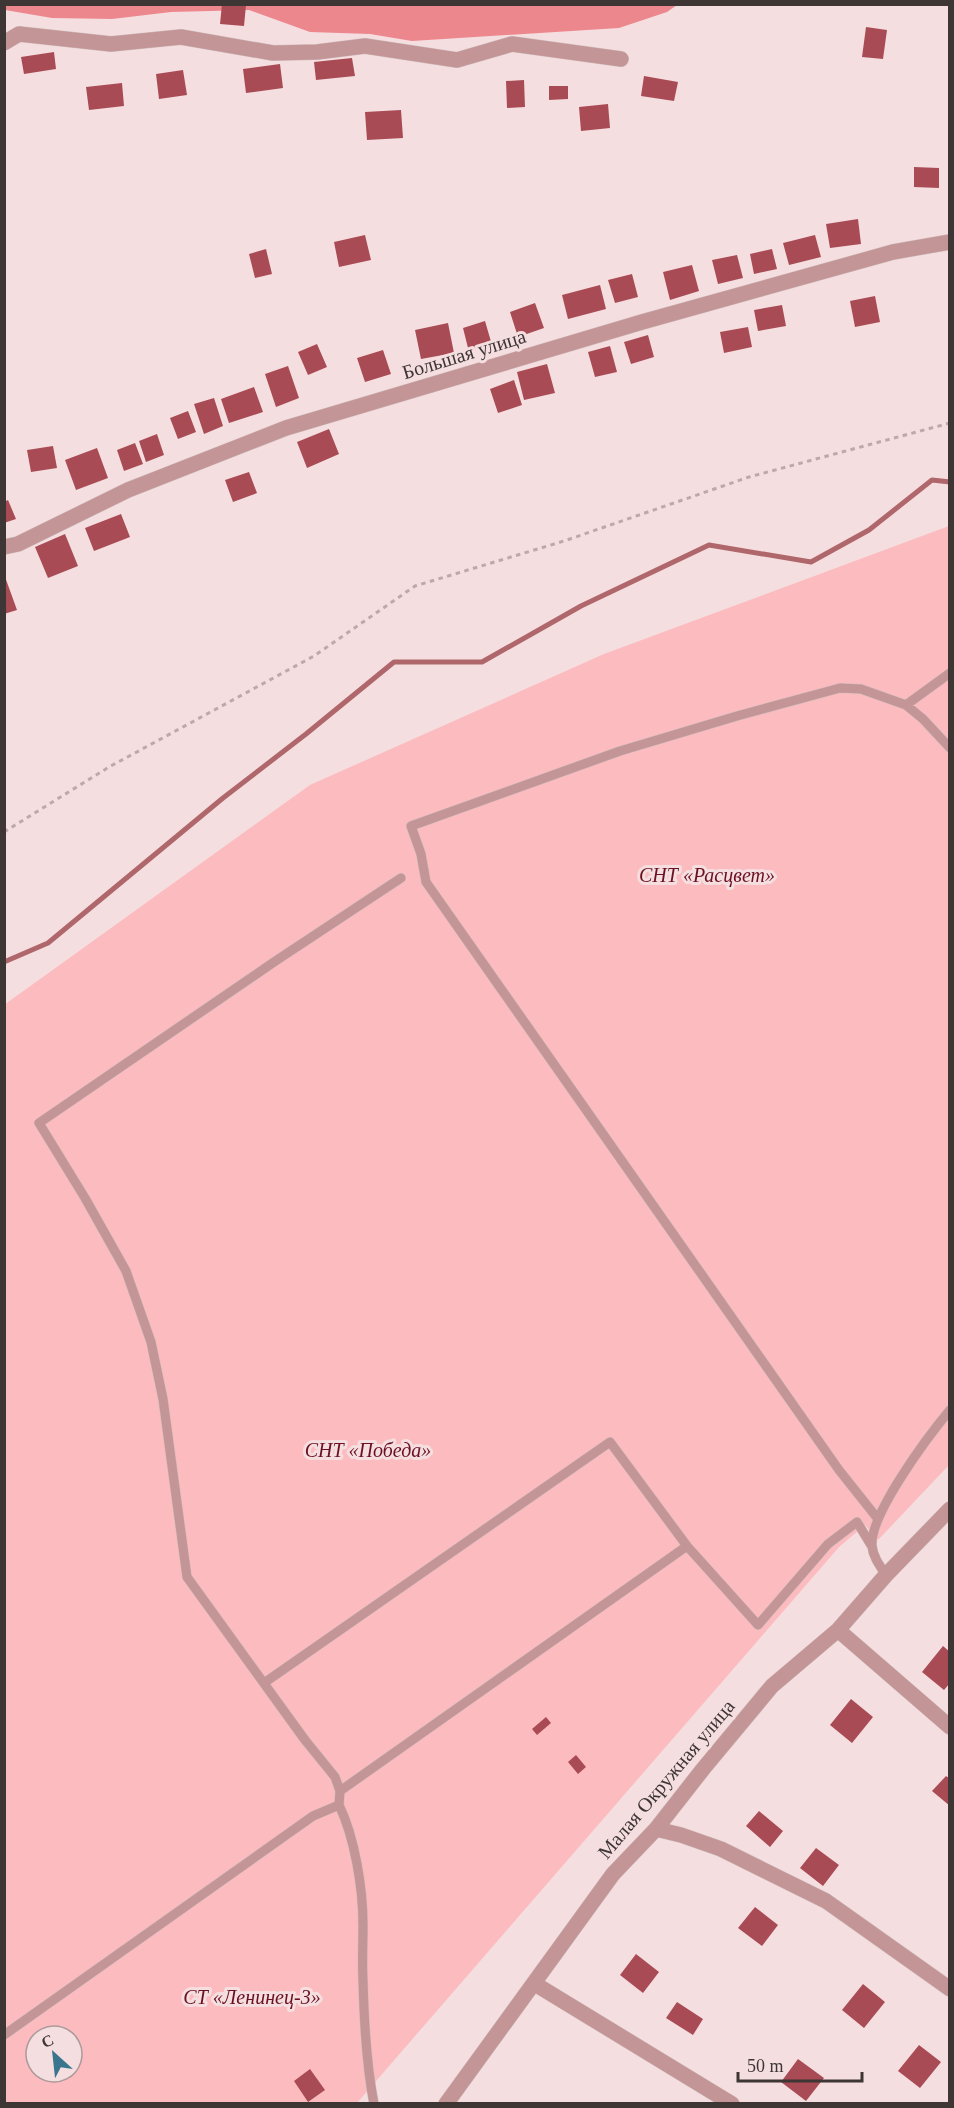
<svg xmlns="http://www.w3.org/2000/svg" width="954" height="2108" viewBox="0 0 954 2108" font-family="'Times New Roman',serif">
	<rect width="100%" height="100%" fill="#f5dedf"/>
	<path fill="#fcbbbe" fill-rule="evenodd" d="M949,526V1465L878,1540L865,1525L839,1547L357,2103H5L4,1005L310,785L604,654ZM36,2036H72V2072H36Z"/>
	<path fill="#ec878e" d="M4,5H677L667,12L619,28L412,41L370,34L310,32L249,10L171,12L112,19L52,18L5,10Z"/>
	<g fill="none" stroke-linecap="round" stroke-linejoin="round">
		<path stroke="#af676c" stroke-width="5" d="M4,962L48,943L223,798L306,734L394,662H482L581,606L709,545L811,562L869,530L932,480L950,482"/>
	</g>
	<path fill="#a94b55" d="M222,4L246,5L244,26L220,24Z
		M866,27L887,30L883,59L862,57Z
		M54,52L56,69L24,74L21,57Z
		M352,58L355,76L316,80L314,62Z
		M280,64L283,88L246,93L243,69Z
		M183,70L187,95L159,99L156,74Z
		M644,76L678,82L674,101L641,96Z
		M524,80L525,107L507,108L506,81Z
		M122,83L124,106L89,110L86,87Z
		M549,86H568V99L549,100Z
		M608,104L610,128L581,131L579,107Z
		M401,110L403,138L367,140L365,112Z
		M914,167L939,168V188L914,187Z
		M858,219L861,244L830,248L826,224Z
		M365,235L371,260L339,267L334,242Z
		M815,235L821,257L789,265L783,243Z
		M266,249L272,274L255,278L249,254Z
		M772,249L777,269L754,274L750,254Z
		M737,255L743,278L718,284L712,260Z
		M692,265L699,291L670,300L663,272Z
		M632,274L638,297L615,303L608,280Z
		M600,285L606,309L568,319L562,295Z
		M875,296L880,322L855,327L850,301Z
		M535,303L544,328L518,337L510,312Z
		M782,305L786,326L758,331L754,310Z
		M485,321L492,345L469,352L463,328Z
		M448,323L454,353L421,359L415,330Z
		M748,327L752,347L724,353L720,332Z
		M648,335L654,357L631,364L624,342Z
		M317,344L327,367L308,375L298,352Z
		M610,346L617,372L595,377L588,352Z
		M383,350L391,374L365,382L357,358Z
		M547,364L555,393L524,400L517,372Z
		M288,366L299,398L276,407L265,374Z
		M514,380L522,405L498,413L490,389Z
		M254,387L263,412L229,423L221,399Z
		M214,398L223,426L204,434L194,404Z
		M188,411L196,432L178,439L170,418Z
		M329,429L339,454L307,468L297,442Z
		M157,434L164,455L146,462L139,441Z
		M135,443L143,464L124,471L117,450Z
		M53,446L57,468L31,472L27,450Z
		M97,448L108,478L76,490L65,460Z
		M249,472L257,493L233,502L225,480Z
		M8,500L16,519L4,523V502Z
		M121,514L130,537L94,551L85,528Z
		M65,534L78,566L48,578L35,547Z
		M4,574L17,610L4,614Z
		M943,1646L950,1652V1683L944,1690L922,1672Z
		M851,1699L873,1717L852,1743L830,1725Z
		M546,1717L551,1723L537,1735L532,1729Z
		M576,1755L586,1767L578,1774L568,1762Z
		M946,1776L950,1779V1806L932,1791Z
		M759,1811L783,1831L770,1847L746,1826Z
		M816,1848L839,1865L823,1886L800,1868Z
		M755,1907L778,1925L762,1946L738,1928Z
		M636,1954L659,1972L643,1993L620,1975Z
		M863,1984L885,2002L864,2028L842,2010Z
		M677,2002L703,2019L693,2035L666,2018Z
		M919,2045L941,2062L920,2088L898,2071Z
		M798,2059L824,2078L806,2101L781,2082Z
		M310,2069L325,2090L308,2102L294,2081Z"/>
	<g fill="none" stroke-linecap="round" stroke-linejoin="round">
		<defs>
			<path id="lane" d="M906,705L950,673
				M878,1519L839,1470L426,882L421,854L411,826L620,751L737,716L840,688L861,689L906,705L923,719L950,748
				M886,1575C880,1566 873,1557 872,1546C869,1515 929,1435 950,1410
				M264,1683L610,1442L687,1546L758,1625L828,1544L857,1522L871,1545
				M340,1791L687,1546
				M339,1805L340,1791L335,1777L305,1740L187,1577L163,1399L151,1342L126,1271L85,1198L39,1123L274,962L401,878
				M4,2035L313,1816L339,1805C355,1838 363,1889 363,1925C363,1944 362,1962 363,1980C364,2021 366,2063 374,2104"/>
			<path id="street" d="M4,43L19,34L111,44L181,37L273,53L317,52L365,46L457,60L512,44L621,59
				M4,547L18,544L128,490L286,428L642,322L893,252L950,242
				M838,1630L950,1727
				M656,1829L681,1835L721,1849L826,1901L950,1989
				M535,1984L732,2104
				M446,2104L613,1874L656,1829L703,1769L772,1686L838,1630L886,1575L950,1509"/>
		</defs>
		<use href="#lane" stroke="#d0bcbd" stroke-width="10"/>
		<use href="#street" stroke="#d0bcbd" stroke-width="16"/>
		<path stroke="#bca9aa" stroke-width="3" stroke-dasharray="4.5 4.5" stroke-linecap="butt" d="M4,832L109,767L314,656L415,586L564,541L749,477L950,423"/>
		<use href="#lane" stroke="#c39596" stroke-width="9"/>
		<use href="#street" stroke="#c39596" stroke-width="15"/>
	</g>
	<g text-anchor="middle" stroke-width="6" stroke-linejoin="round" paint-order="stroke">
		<g font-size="20" fill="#3e3535" stroke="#f5dedf">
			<text transform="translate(464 354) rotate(-17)" y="7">Большая улица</text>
			<text transform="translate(666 1779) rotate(-50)" y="7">Малая Окружная улица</text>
		</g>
		<g font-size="20" font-style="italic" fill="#6b1022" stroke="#f5dedf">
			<text x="707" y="882">СНТ «Расцвет»</text>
			<text x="368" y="1457">СНТ «Победа»</text>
			<text x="252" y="2004">СТ «Ленинец-3»</text>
		</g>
	</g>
	<rect width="954" height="2108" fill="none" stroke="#3e3535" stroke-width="12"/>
	<g transform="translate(54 2054) rotate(333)"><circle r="28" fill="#f5dedf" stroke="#ac9a9b" stroke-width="1.5"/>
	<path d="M0-4.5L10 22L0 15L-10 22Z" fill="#39758c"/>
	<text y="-9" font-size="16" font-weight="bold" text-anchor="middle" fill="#3e3535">С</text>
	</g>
	<path d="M738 2072v9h124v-9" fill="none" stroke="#3e3535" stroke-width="3"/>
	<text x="747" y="2072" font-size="18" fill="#3e3535" stroke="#f5dedf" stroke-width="4.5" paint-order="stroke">50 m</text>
</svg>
